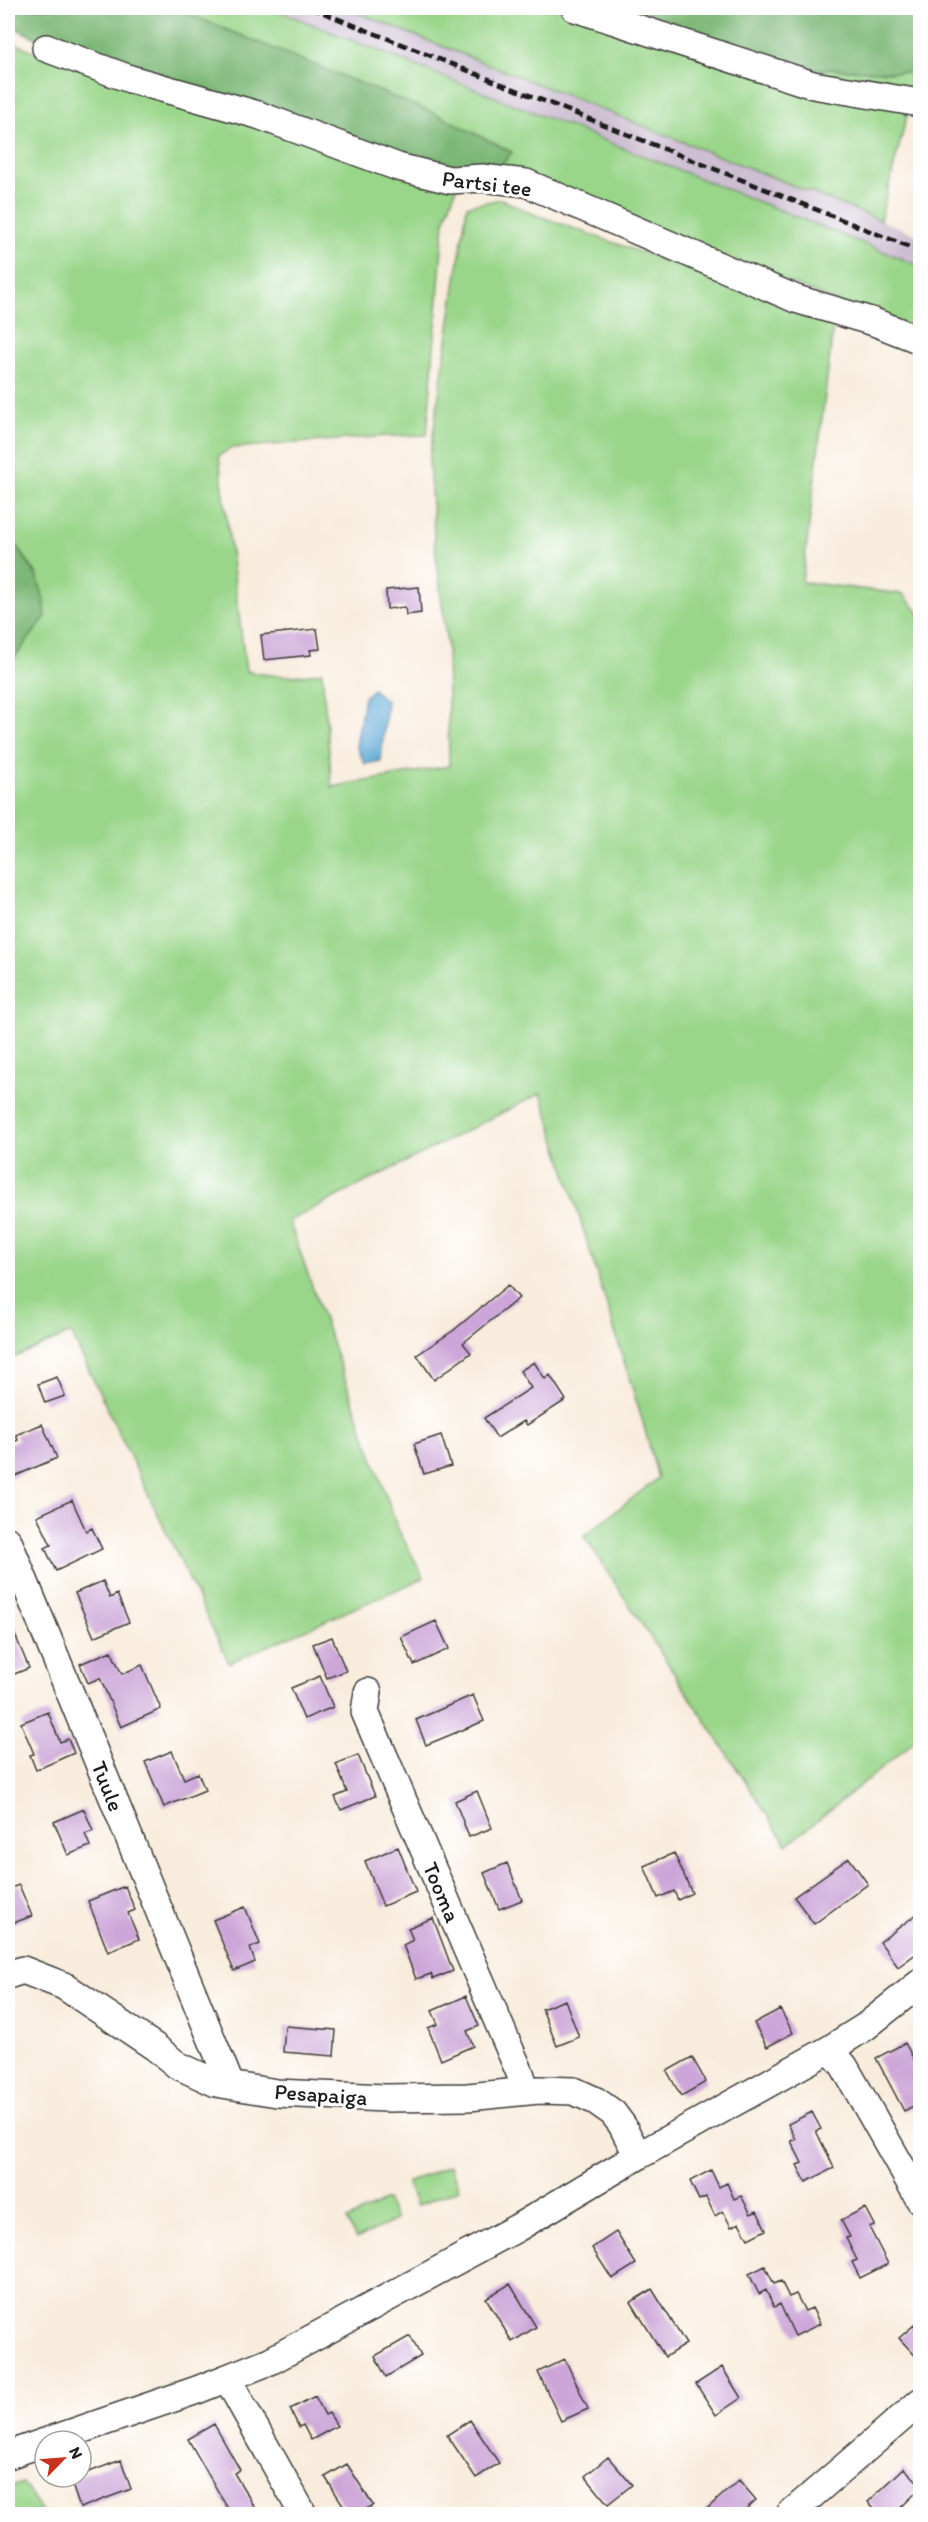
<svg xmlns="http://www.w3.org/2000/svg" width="928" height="2522" viewBox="0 0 928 2522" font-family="Itim,sans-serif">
	<rect width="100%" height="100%" fill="#fff"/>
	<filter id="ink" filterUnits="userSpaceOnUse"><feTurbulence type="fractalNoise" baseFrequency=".0167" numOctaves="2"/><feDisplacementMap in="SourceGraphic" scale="12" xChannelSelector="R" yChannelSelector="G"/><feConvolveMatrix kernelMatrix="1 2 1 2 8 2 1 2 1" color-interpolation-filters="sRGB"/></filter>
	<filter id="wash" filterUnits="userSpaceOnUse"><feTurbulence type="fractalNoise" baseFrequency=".008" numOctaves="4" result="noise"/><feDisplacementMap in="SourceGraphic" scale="24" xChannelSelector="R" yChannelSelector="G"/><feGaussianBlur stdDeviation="1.35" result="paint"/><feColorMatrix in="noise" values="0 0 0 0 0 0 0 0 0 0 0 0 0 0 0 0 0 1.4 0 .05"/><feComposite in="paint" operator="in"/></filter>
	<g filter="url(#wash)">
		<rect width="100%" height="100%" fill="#f8ecdc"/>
		<path fill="#cdbed2" d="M271,8H346L920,236V266Z"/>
		<path fill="#9ad68a" stroke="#5b7953" stroke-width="1.5" d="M173,8H271L920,266V335L500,167L511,152L434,114Z
			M346,8H560L658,39L806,68L918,73L880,220Z
			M8,40L41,55L457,186L444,222L427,435L387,436L231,448L219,456L246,671C268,677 300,677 322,672L332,787L449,766L447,645L435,545L429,462L467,206L501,199L536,215L834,321L802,582L903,594L920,614V1737L787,1845L584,1536L658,1478L642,1419L541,1093L289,1221L398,1529L424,1578L229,1663L71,1333L8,1360V666L46,616L37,574L8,534Z
			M450,2165L459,2189L416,2206L407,2183Z
			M386,2200L396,2220L356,2239L347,2220Z
			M23,2483L43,2514H8V2488Z"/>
		<path fill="#7bb776" stroke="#4c6a49" stroke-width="1.5" d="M8,8H173L434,113L512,152L496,173L456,174L49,44L8,25Z
			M560,8H920V73L806,68L658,39Z
			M8,534C30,566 42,575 46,616L8,666Z"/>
		<path fill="#5ba7d4" stroke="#3c6278" stroke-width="1.5" d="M373,689L387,701L381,761L365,764L356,746L364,697Z"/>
		<g id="blocks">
			<path fill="#cca6d8" d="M419,587L421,613L406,615L405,607L387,609L386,590Z
				M317,629L320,649L310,650L311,655L264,660L261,635Z
				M508,1285L519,1298L463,1343L471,1353L434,1380L417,1355L454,1330Z
				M534,1362L545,1379L550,1375L566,1400L527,1425L524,1421L497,1438L484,1418L531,1388L520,1371Z
				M57,1377L65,1396L45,1403L38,1384Z
				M42,1424L57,1458L8,1479V1444L18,1440L16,1435Z
				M441,1435L451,1466L424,1474L414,1444Z
				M72,1500L86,1531L92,1528L102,1549L56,1571L45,1548L51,1545L37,1516Z
				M103,1581L110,1598L117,1594L129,1622L94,1637L75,1593Z
				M8,1618L29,1668L12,1675L8,1666Z
				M436,1621L449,1649L414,1665L401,1637Z
				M332,1637L346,1671L327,1678L313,1644Z
				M111,1651L122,1674L142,1665L161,1709L121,1727L100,1678L88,1683L80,1664Z
				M320,1676L333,1707L304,1719L291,1688Z
				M473,1695L484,1721L426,1745L416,1720Z
				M48,1712L60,1742L68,1739L74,1753L36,1770L30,1755L34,1754L21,1723Z
				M172,1751L184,1779L198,1773L205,1790L164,1807L145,1762Z
				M358,1755L375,1796L341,1810L335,1797L347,1792L336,1764Z
				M477,1791L492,1828L469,1837L455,1801Z
				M84,1809L93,1831L85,1834L90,1846L68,1855L54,1822Z
				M398,1847L416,1892L383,1906L365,1861Z
				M674,1853L692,1893L678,1900L674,1891L658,1898L644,1866Z
				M849,1858L868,1884L814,1924L794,1897Z
				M507,1863L522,1900L499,1909L484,1873Z
				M19,1885L32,1916L8,1925V1889Z
				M125,1886L135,1910L128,1913L139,1939L108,1952L88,1901Z
				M245,1907L260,1944L250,1948L255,1962L234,1971L213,1920Z
				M921,1911V1950L898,1967L880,1942Z
				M433,1918L453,1971L433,1979L431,1974L416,1979L403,1945L413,1940L408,1928Z
				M466,1996L479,2026L467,2031L473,2046L441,2060L428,2028L438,2024L432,2011Z
				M565,2000L579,2037L557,2046L542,2009Z
				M780,2009L793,2033L767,2047L754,2023Z
				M285,2026L336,2030L334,2056L283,2052Z
				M905,2043L921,2073V2102L904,2111L876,2058Z
				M692,2057L706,2082L681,2096L667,2071Z
				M812,2112L821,2129L816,2131L834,2168L806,2182L797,2165L802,2163L791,2141L796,2139L788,2124Z
				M711,2170L719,2187L727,2183L734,2199L741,2196L751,2214L757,2211L766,2230L748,2239L739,2223L731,2227L723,2211L715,2216L706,2197L699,2200L690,2181Z
				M865,2208L874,2225L869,2227L888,2264L860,2278L852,2262L857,2260L846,2238L850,2237L841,2220Z
				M616,2232L636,2264L612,2279L592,2248Z
				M765,2266L774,2284L781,2281L789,2297L796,2294L805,2311L812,2308L820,2324L795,2336L780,2304L774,2307L766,2290L759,2294L749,2274Z
				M510,2284L536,2327L512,2342L486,2298Z
				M652,2289L686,2344L665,2357L631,2302Z
				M921,2319V2362L899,2338Z
				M410,2336L421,2356L386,2377L375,2356Z
				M565,2359L588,2409L561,2421L538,2372Z
				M722,2367L741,2398L716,2415L696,2384Z
				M315,2396L325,2415L329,2413L337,2426L311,2440L303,2425L299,2427L290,2409Z
				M470,2420L499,2463L476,2478L447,2435Z
				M214,2424L240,2470L234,2473L259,2514H231L188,2439Z
				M608,2457L632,2485L608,2504L585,2476Z
				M121,2460L131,2489L80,2508L70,2479L81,2477V2475Z
				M347,2464L373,2505L358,2514H349L325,2477Z
				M904,2468L921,2485V2488L894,2514H881L868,2502Z
				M739,2480L756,2500L740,2514H701Z"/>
		</g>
	</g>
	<g filter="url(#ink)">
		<use href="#blocks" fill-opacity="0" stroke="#3d3b39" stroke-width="1.5"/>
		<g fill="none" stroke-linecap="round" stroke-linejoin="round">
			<defs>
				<path id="minor" d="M575,8L813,85L920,103
					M46,48L130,79L258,115L398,167L450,180L482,178L526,183L796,299L874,322L920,340
					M8,1541L230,2084
					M368,1692L365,1712L520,2073L526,2091
					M8,1975L23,1970L64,1986L155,2047L177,2065L216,2083L277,2093L385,2098L468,2097L539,2090L574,2091L596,2101L613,2113L622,2125L638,2156
					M830,2049L844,2066L920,2200
					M227,2378L303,2514
					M48,2441L197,2390L270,2361L517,2228L638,2156L830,2049L865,2027L920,1983
					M8,2455L45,2442
					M790,2514L920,2402"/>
			</defs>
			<use href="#minor" stroke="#3d3b39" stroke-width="30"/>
			<use href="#minor" stroke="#fff" stroke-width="27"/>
			<path stroke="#1c1c1c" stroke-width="4.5" stroke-dasharray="9 4.5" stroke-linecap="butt" d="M311,8L920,251"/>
		</g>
	</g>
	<g text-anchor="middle" stroke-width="6" stroke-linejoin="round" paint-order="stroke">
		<g font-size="22" fill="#1c1c1c" stroke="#fff">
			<text transform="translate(487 183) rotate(7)" y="8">Partsi tee</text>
			<text transform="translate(108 1786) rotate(68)" y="8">Tuule</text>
			<text transform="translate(442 1892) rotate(67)" y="8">Tooma</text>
			<text transform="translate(321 2094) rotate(4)" y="8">Pesapaiga</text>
		</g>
	</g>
	<rect width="928" height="2522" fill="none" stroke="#fff" stroke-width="30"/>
	<g transform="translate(63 2459) rotate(65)"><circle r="28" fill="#ffffff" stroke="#a4a4a4" stroke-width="1.5"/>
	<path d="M0-4.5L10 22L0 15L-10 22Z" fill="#c8321e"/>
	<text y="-9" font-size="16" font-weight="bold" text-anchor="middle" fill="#1c1c1c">N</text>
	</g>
</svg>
